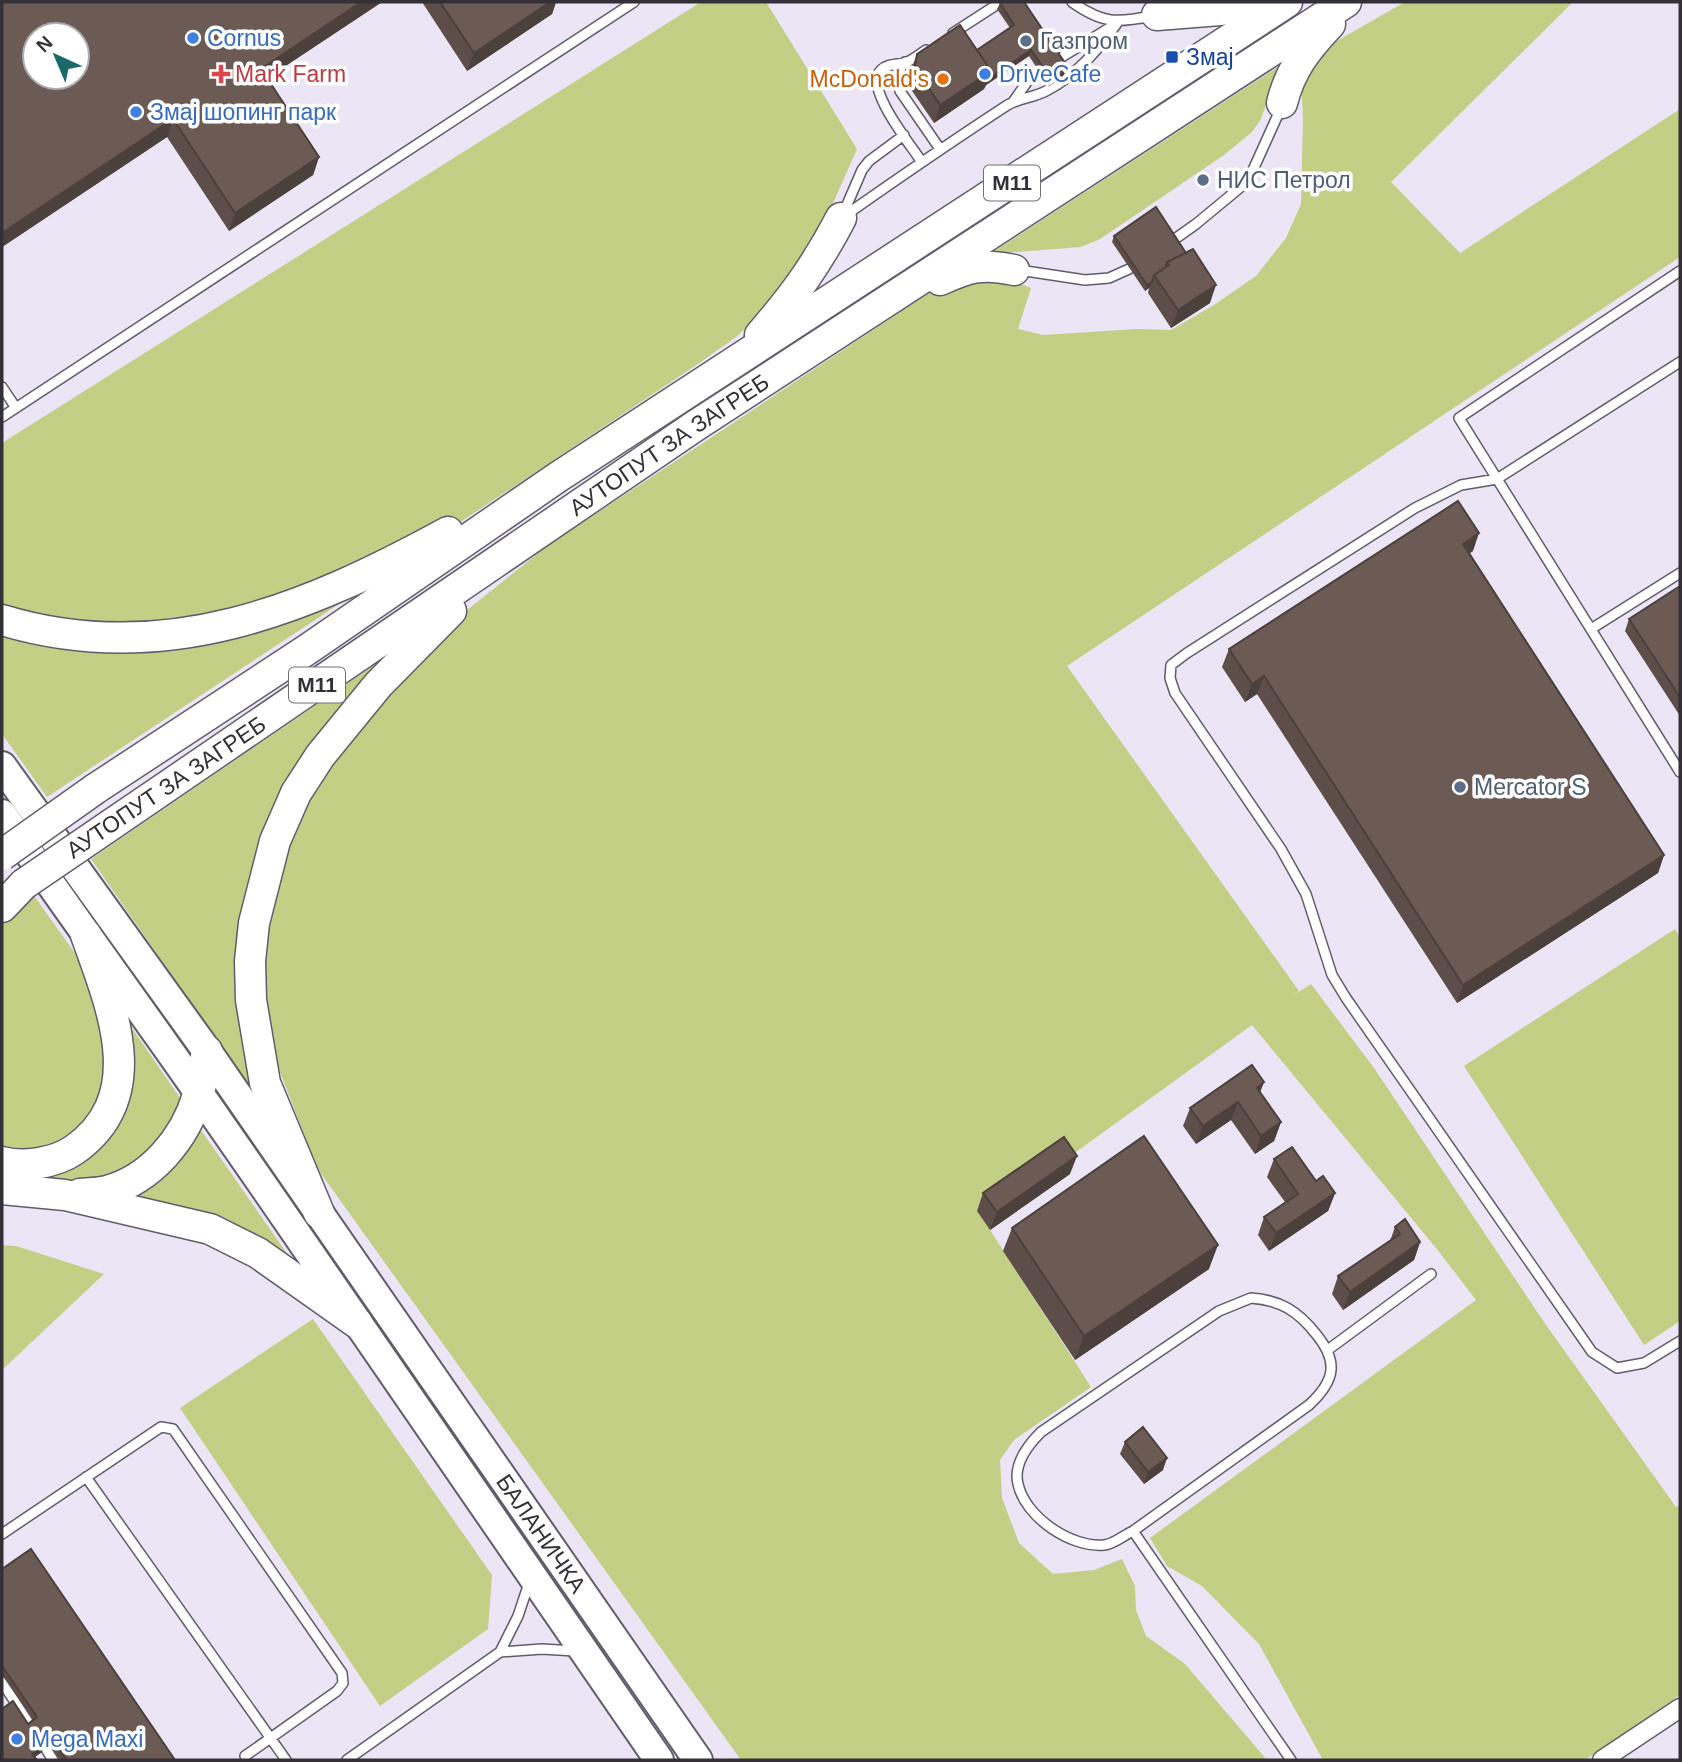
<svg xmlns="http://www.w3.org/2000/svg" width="1682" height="1762" viewBox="0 0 1682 1762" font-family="Helvetica,sans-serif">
	<rect width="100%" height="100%" fill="#ebe5f6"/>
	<path fill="#c3cf84" d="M701,2H766L857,149L818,237L769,307L736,337L701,362L459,523L245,611L119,633L2,612V443Z
		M1405,2H1573L1391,182L1460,253L1680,109V257L1067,666L1299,991L1291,997L1311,984L1374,1068L1546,1325L1676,1507L1680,1505V1695L1585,1760H1323L1259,1644L1202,1586L1167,1566L1150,1538L1476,1300L1436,1248L1252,1025L983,1219L1091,1387L1014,1440L1000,1460L1002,1498L1019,1543L1053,1574L1094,1570L1122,1559L1135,1586L1136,1610L1146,1636L1185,1664L1267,1760H741L317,1168L265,1033L259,985L278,858L332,753L462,614L546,547L950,279L1004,277L1031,288L1018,329L1043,335L1137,329L1171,330L1214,305L1256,276L1286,238L1301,204L1303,117L1301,80L1328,46Z
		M1284,63L1270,93L1261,119L1252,132L1224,155L1100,239L1081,247L990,254Z
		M365,587L47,797L2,734V631L80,646Z
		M412,639L266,838L260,1102L91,859Z
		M35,897L79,959L96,995L111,1048L94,1121L51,1150L2,1153V918Z
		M1675,929L1680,937V1321L1644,1345L1464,1066Z
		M125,1018L187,1108L134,1171L64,1184L7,1170L81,1155Z
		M198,1126L300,1272L114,1194Z
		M2,1245L16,1246L104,1274L2,1370Z
		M313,1319L492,1575L488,1629L380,1706L180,1408Z"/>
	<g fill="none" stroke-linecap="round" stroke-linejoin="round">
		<defs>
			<path id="service" d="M1072,2C1103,24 1117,23 1152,16
				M953,33L1001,2
				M1057,60L1114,25
				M905,62L898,72L900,91L940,149
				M1013,102L1027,82L1040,72
				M921,161C911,145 863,87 881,70C888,63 898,65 907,62C914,59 920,54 926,50
				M843,214L862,170L869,161L904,135
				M843,217C897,179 951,142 1006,106C1018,98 1033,98 1046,91C1077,75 1098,50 1118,22
				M1172,241L1196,224L1248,181L1281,108
				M1019,270L1085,280L1109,278L1129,269
				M1680,271L1459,418L1680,772
				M1680,362L1497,479L1461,485L1415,508L1187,653L1171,665L1170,678L1175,693L1281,849L1306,894L1332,975L1346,998L1592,1352L1617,1368L1644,1363L1680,1341
				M2,387L16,408
				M2,417L634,2
				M1591,629L1680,573
				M1251,1298C1280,1300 1298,1311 1316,1334C1339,1362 1335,1381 1309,1405L1133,1531C1124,1535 1114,1544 1104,1545C1071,1548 1025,1517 1018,1484C1013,1464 1028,1445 1041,1432L1219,1311Z
				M1329,1349L1431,1274
				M86,1477L286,1760
				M1133,1531L1291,1760
				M2,1534L161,1427L173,1429L342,1673L343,1683L337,1691L245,1756
				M500,1652L542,1649L575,1651
				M2,1682L28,1722
				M44,1746L53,1760
				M347,1760L500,1652L518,1616L529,1583"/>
			<path id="minor" d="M1602,1760L1680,1708"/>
			<g id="primary">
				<path id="s1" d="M2,766L207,1051L698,1760"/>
				<path d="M2,814C64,905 129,993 192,1083C349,1308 502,1536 659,1760"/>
			</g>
			<g id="trunk">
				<path d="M1157,15L1220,10L1257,2"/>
				<path d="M1282,103C1290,70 1307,48 1330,24"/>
				<path d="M940,280C969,267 982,263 1014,270"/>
				<path d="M760,335C794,296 817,264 841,218"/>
				<path d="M2,620C164,669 307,609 448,532"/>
				<path d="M95,789L308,649L558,477L1287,2"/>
				<path id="s2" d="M112,824L695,426L1346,2"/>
				<path d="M2,907L24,884"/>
				<path d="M2,1162C23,1168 55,1163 74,1150C151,1096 111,1006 86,935"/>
				<path d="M2,1189L65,1195L210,1229L258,1253L357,1323"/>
				<path d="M80,1194C89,1193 99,1193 107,1191C152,1179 185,1138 198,1095C203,1081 204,1066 207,1051"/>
				<path d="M319,1213L265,1083L251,1000L250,961L254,923L275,841L296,793L320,756L378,685L451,611"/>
			</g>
		</defs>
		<use href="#service" stroke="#615c6b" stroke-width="12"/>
		<use href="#minor" stroke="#615c6b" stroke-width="21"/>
		<use href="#primary" stroke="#615c6b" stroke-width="32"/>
		<use href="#trunk" stroke="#615c6b" stroke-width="33"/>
		<use href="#service" stroke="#fff" stroke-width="9"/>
		<use href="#minor" stroke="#fff" stroke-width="18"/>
		<use href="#primary" stroke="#fff" stroke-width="28"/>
		<use href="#trunk" stroke="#fff" stroke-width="30"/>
		<defs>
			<path id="trunk-bridge" d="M2,855L95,789
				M24,884L112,824"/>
		</defs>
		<use href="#trunk-bridge" stroke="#615c6b" stroke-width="33" stroke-linecap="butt"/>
		<use href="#trunk-bridge" stroke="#fff" stroke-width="30"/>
	</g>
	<path fill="#5d4e49" d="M2,2H382L267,78L319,157L313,175L229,231L167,137L2,247Z
		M422,2H556L552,14L467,71Z
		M1000,3L1067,75L1049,86L1029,56L986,85L984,89L934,123L908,85L910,72L917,54L977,50L1010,28L997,9Z
		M1156,207L1210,303L1171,328L1148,293L1149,288L1145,291L1112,242L1114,236Z
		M1473,551L1470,553L1664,855L1658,873L1457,1003L1257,694L1245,702L1222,667L1229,649Z
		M1680,586V716L1625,631L1629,619Z
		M1264,1082L1260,1092L1281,1122L1274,1141L1255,1154L1231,1120L1196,1144L1183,1126L1190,1108Z
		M1274,1159L1316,1181L1335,1193L1328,1211L1269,1251L1258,1235L1264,1217L1285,1202L1267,1177Z
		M1070,1174L990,1230L977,1211L983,1193Z
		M1395,1227L1420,1242L1414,1260L1343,1310L1332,1294L1338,1276L1390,1241Z
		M1012,1228L1209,1269L1075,1360L1003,1251Z
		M1125,1442L1163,1470L1144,1484L1120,1454Z
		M2,1569L175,1760H60L48,1743L43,1746L42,1752L35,1757L2,1760L28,1724L33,1720L2,1675Z"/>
	<path fill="#4c403c" d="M361,2H382L254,87L261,69Z
		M550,2H556L552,14L467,71L474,53Z
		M1031,50L1029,56L986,85L984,89L934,123L940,105L991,71Z
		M1069,69L1067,75L1049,86L1052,80Z
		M173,119L167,137L2,247V233Z
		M319,157L313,175L229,231L235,213Z
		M1152,282L1149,288L1145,291L1147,285Z
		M1216,285L1210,303L1171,328L1178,310Z
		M1479,533L1473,551L1457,562L1463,544Z
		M1264,676L1257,694L1245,702L1252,684Z
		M1664,855L1658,873L1457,1003L1463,985Z
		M1264,1082L1257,1100V1088Z
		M1238,1102L1231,1120L1196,1144L1203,1126Z
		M1281,1122L1274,1141L1255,1154L1261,1136Z
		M1077,1156L1070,1174L990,1230L997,1212Z
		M1335,1193L1328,1211L1269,1251L1276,1233Z
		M1420,1242L1414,1260L1343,1310L1350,1292Z
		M1218,1245L1209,1269L1075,1360L1084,1336Z
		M1167,1458L1163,1470L1144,1484L1148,1472Z
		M50,1736L48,1743L39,1749L41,1743Z
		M44,1746L42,1752L30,1760L32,1754Z"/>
	<path fill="#6c5b55" stroke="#4c403c" stroke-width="2" fill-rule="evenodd" d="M2,2H361L261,69L319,157L235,213L173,119L2,233ZM35,35H77V77H35Z
		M440,2H550L474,53Z
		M1002,2H1024L1069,69L1052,80L1031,50L988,79L991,71L977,50L1014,25L1000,3Z
		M960,25L991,71L940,105L915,67L917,54Z
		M1156,207L1186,253L1167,262L1165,268L1154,275L1152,282L1147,285L1114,236Z
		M1193,249L1216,285L1178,310L1154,275L1169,265L1167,262Z
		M1458,501L1479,533L1463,544L1664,855L1463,985L1264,676L1252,684L1229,649Z
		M1680,586V697L1629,619Z
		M1252,1065L1264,1082L1257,1088L1281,1122L1261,1136L1238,1102L1203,1126L1190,1108Z
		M1144,1136L1218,1245L1084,1336L1012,1228Z
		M1064,1137L1077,1156L997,1212L983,1193Z
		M1292,1147L1316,1181L1323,1176L1335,1193L1276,1233L1264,1217L1298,1194L1274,1159Z
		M1405,1219L1420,1242L1350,1292L1338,1276L1400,1234L1395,1227Z
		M1143,1427L1167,1458L1148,1472L1125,1442Z
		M31,1549L175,1760H67L50,1736L41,1743L44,1746L32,1754L37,1760H2V1709L13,1701L28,1724L37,1717L2,1666V1569Z"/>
	<g fill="#3f7fe0" stroke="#fff" stroke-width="2.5">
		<circle cx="193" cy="38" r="7"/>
		<circle cx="985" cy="74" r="7"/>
		<circle cx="136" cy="112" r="7"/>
		<circle cx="17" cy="1739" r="7"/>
	</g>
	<g fill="#5c6f8a" stroke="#fff" stroke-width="2.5">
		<circle cx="1026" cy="41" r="7"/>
		<circle cx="1203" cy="180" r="7"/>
		<circle cx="1460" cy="787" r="7"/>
	</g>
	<rect fill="#1a4fb4" stroke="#fff" stroke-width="2.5" x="1165" y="50" width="14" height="14" rx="3.5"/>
	<path fill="#e0444e" stroke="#fff" stroke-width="2.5" d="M217.5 63.5h7v7h7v7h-7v7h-7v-7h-7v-7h7z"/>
	<circle fill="#e8710a" stroke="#fff" stroke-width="2.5" cx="943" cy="79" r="7"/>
	<g text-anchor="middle" stroke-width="7" stroke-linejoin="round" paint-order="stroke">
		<g fill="#fff" stroke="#706e73" stroke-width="2">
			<rect x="984" y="165.5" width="56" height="35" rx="5"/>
			<rect x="289" y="667.5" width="56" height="35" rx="5"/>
		</g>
		<g font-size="21" font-weight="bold" fill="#333037">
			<text x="1012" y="190">M11</text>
			<text x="317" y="692">M11</text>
		</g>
		<g font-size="23" fill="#366cbe" stroke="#fff" text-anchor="start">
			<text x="207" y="46">Cornus</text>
			<text x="999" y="82">DriveCafe</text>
			<text x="150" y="120">Змај шопинг парк</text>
			<text x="31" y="1747">Mega Maxi</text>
		</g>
		<g font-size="23" fill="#4e5e75" stroke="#fff" text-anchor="start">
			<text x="1040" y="49">Газпром</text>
			<text x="1217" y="188">НИС Петрол</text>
			<text x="1474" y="795">Mercator S</text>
		</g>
		<g font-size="23" fill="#164399" stroke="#fff" text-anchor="start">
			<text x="1186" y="65">Змај</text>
		</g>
		<g font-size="23" fill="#be3a42" stroke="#fff" text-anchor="start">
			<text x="235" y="82">Mark Farm</text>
		</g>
		<g font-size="23" fill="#c56008" stroke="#fff" text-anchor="end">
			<text x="929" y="87">McDonald's</text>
		</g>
		<g font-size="23" fill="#333037" stroke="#fff">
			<text dy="8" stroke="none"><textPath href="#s2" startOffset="674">АУТОПУТ ЗА ЗАГРЕБ</textPath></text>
			<text transform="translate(166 787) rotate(-34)" y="8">АУТОПУТ ЗА ЗАГРЕБ</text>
			<text dy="8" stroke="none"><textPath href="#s1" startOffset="938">БАЛАНИЧКА</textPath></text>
		</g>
	</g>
	<rect width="1682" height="1762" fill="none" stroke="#333037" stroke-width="7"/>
	<g transform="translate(56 56) rotate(316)"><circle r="33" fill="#ffffff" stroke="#adacaf" stroke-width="2"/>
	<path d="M0-5L12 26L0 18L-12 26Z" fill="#1c696c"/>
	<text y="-10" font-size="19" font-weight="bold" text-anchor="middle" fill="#333037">N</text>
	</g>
</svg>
